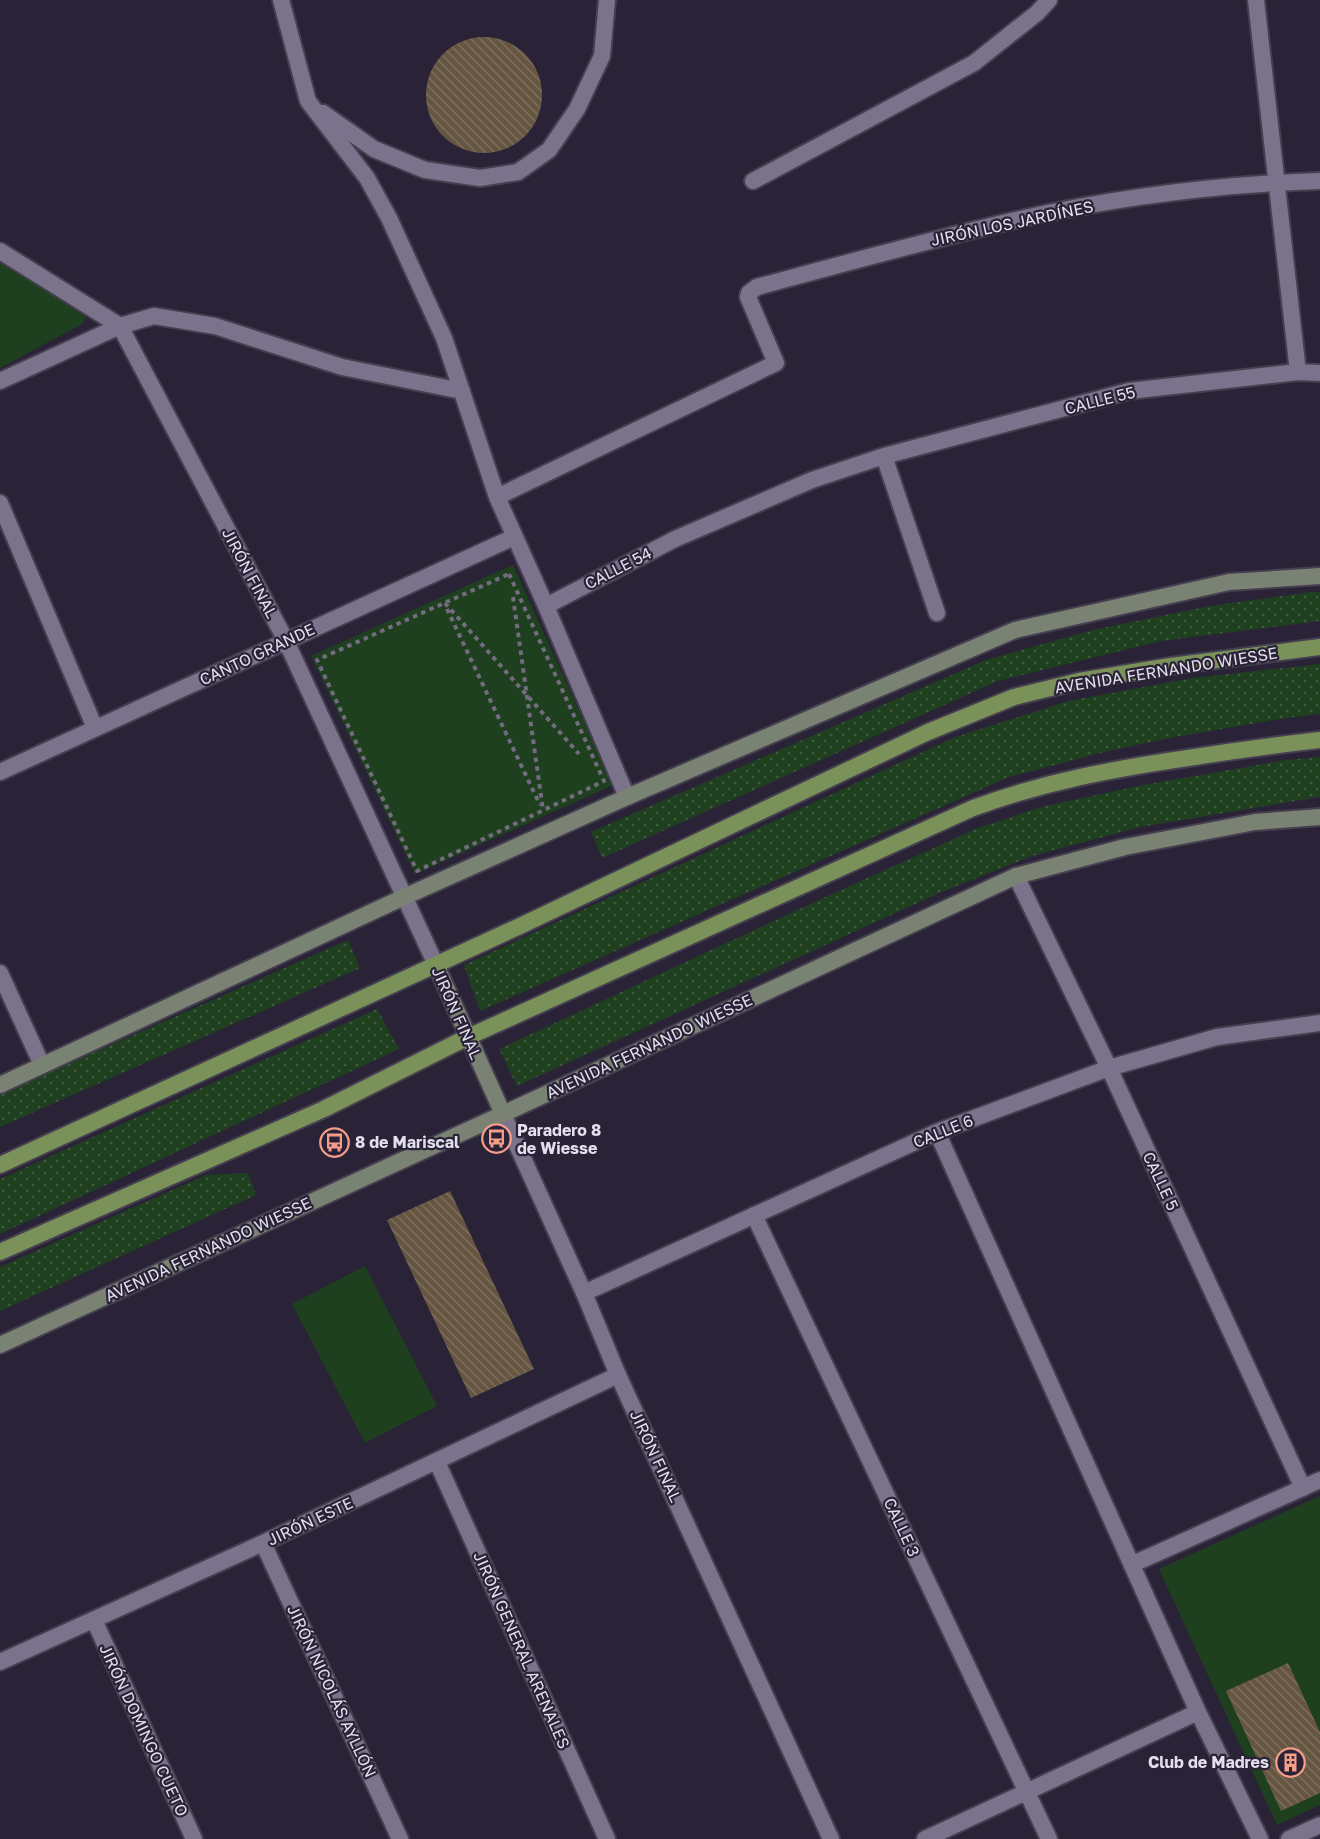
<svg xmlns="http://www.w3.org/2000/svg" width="1320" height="1839" viewBox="0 0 1320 1839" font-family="'Golos Text',sans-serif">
	<defs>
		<pattern id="grass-dots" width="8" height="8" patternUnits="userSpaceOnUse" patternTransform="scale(1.5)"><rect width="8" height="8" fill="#1f401e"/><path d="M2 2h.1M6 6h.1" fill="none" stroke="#3f5b3f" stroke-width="1.8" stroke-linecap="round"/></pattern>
		<pattern id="building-back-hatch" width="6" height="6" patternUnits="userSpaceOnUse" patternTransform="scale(1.5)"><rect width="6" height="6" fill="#665641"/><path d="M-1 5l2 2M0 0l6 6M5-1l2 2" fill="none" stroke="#7c6e5d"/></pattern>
	</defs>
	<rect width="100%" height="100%" fill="#2a2338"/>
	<path fill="url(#grass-dots)" d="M1311,592H1320V621L1161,641L998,681L602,858L591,832L986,660L1097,629L1210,606Z
		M1320,664V714L1279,719L1175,737L1108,751L1009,777L480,1011L464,965L953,738L1068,701L1193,678Z
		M1320,757V797L1140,827L1032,856L939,893L517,1086L499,1049L821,899L978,828L1041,807L1143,785L1286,760Z
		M348,940L360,968L0,1127V1094Z
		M377,1009L399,1049L0,1234V1179Z
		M248,1173L256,1195L0,1311V1267L206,1175Z"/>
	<path fill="#1f401e" d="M0,259L86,317L82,324L0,368Z
		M513,565L613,785L415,874L311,656Z
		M365,1266L437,1406L365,1443L292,1304Z
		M1320,1496V1805L1277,1825L1159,1569Z"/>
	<path fill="url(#building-back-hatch)" d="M426 95a58 58 0 1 1 116 0a58 58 0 1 1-116 0Z
		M450,1191L534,1369L471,1398L387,1220Z
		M1288,1663L1320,1732V1793L1281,1811L1226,1691Z"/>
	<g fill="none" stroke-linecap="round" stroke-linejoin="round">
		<defs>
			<path id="minor" d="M281,0L308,101L367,178L389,218L444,338L497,497L546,606
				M1256,0L1298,372
				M323,113L374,149L425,170L480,178L518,172L549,150L577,109L602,56L607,0
				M753,181L974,63L1037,13L1049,0
				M0,251L120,326L286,641L436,965
				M0,381L120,326L154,316L215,326L342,367L462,391
				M884,456L937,613
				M497,497L776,363L748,297L749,293L757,287C831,267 904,247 978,229C1089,201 1205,185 1320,181
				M0,503L95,728
				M0,772L514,537
				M627,797L546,606L675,539L812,480L884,456L1129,391L1298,372L1320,373
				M1016,876L1109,1068L1303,1488
				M0,973L42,1065
				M937,1132L1198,1712L1260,1839
				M754,1215L1049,1839
				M584,1293L937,1132L1109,1068L1217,1037L1320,1023
				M437,1462L607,1839
				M263,1543L400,1839
				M1133,1564L1320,1480
				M94,1620L194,1839
				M0,1662L263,1543L618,1375
				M925,1839L1198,1712
				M1289,1839L1320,1825"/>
			<path id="tertiary" d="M503,1114L584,1293L618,1375L831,1839"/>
			<path id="secondary" d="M436,965L503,1114
				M0,1085L404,897L627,797L1015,630L1229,582L1320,576
				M0,1345L503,1114L1016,876L1125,847L1255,822L1320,817"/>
			<path id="primary" d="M0,1165L520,926L928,732L1014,697L1079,681L1170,666L1320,647
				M0,1252L324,1109L468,1037L973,808C1044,782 1112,769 1188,758C1232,751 1276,745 1320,740"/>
		</defs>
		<use href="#minor" stroke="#453f50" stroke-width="20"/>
		<use href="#tertiary" stroke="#453f50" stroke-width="20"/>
		<use href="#secondary" stroke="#453f50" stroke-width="20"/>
		<use href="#primary" stroke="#453f50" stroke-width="20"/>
		<path stroke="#726c7e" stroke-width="4" stroke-dasharray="4.5 4.5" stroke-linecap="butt" d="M509,574L604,781L417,871L317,660Z
			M513,597L543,810
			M445,603L579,754
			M447,609L540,805"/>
		<use href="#minor" stroke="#7b738c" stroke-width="16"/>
		<use href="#tertiary" stroke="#7b738c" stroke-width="16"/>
		<use href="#secondary" stroke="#7a8273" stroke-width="16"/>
		<use href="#primary" stroke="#7a925a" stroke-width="16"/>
	</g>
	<defs>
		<symbol id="bus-ring" viewBox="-11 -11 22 22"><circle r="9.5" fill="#2a2338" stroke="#f49e89" stroke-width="1.5"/><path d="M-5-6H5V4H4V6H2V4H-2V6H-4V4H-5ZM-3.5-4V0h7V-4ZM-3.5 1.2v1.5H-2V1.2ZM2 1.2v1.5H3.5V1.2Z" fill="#f49e89"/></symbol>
		<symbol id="building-ring" viewBox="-11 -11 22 22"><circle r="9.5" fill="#2a2338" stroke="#f49e89" stroke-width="1.5"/><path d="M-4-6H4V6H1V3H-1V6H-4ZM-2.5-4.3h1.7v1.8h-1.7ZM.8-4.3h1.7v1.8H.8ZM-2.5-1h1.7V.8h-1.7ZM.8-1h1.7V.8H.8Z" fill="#f49e89"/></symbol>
	</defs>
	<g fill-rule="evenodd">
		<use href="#bus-ring" x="480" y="1122" width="33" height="33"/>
		<use href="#bus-ring" x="318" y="1126" width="33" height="33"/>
		<use href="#building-ring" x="1274" y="1746" width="33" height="33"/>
	</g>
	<g text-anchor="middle" stroke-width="4.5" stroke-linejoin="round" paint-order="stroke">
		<g font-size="16" fill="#e3dfed" stroke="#2a2338">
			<text transform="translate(1012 223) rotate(-12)" y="6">JIRÓN LOS JARDÍNES</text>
			<text transform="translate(1100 400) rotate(-14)" y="6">CALLE 55</text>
			<text transform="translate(618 568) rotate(-27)" y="6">CALLE 54</text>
			<text transform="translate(250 573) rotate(62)" y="6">JIRÓN FINAL</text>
			<text transform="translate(257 654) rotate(-25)" y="6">CANTO GRANDE</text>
			<text transform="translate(1166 670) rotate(-9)" y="6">AVENIDA FERNANDO WIESSE</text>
			<text transform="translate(457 1013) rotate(66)" y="6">JIRÓN FINAL</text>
			<text transform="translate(649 1046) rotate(-25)" y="6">AVENIDA FERNANDO WIESSE</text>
			<text transform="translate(943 1131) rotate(-22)" y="6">CALLE 6</text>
			<text transform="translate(1161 1181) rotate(65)" y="6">CALLE 5</text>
			<text transform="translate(208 1249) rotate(-25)" y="6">AVENIDA FERNANDO WIESSE</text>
			<text transform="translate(656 1456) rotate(65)" y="6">JIRÓN FINAL</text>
			<text transform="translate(310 1521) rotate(-25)" y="6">JIRÓN ESTE</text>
			<text transform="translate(902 1527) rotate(65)" y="6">CALLE 3</text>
			<text transform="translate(522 1650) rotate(66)" y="6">JIRÓN GENERAL ARENALES</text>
			<text transform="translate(332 1691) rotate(65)" y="6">JIRÓN NICOLÁS AYLLÓN</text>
			<text transform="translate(144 1730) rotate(65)" y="6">JIRÓN DOMINGO CUETO</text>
		</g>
		<g font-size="16" font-weight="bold" fill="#e3dfed" stroke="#2a2338" text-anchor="start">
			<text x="517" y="1136">Paradero 8<tspan x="517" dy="18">de Wiesse</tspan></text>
			<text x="355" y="1148">8 de Mariscal</text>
			<text x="1269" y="1768" text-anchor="end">Club de Madres</text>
		</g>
	</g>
</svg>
